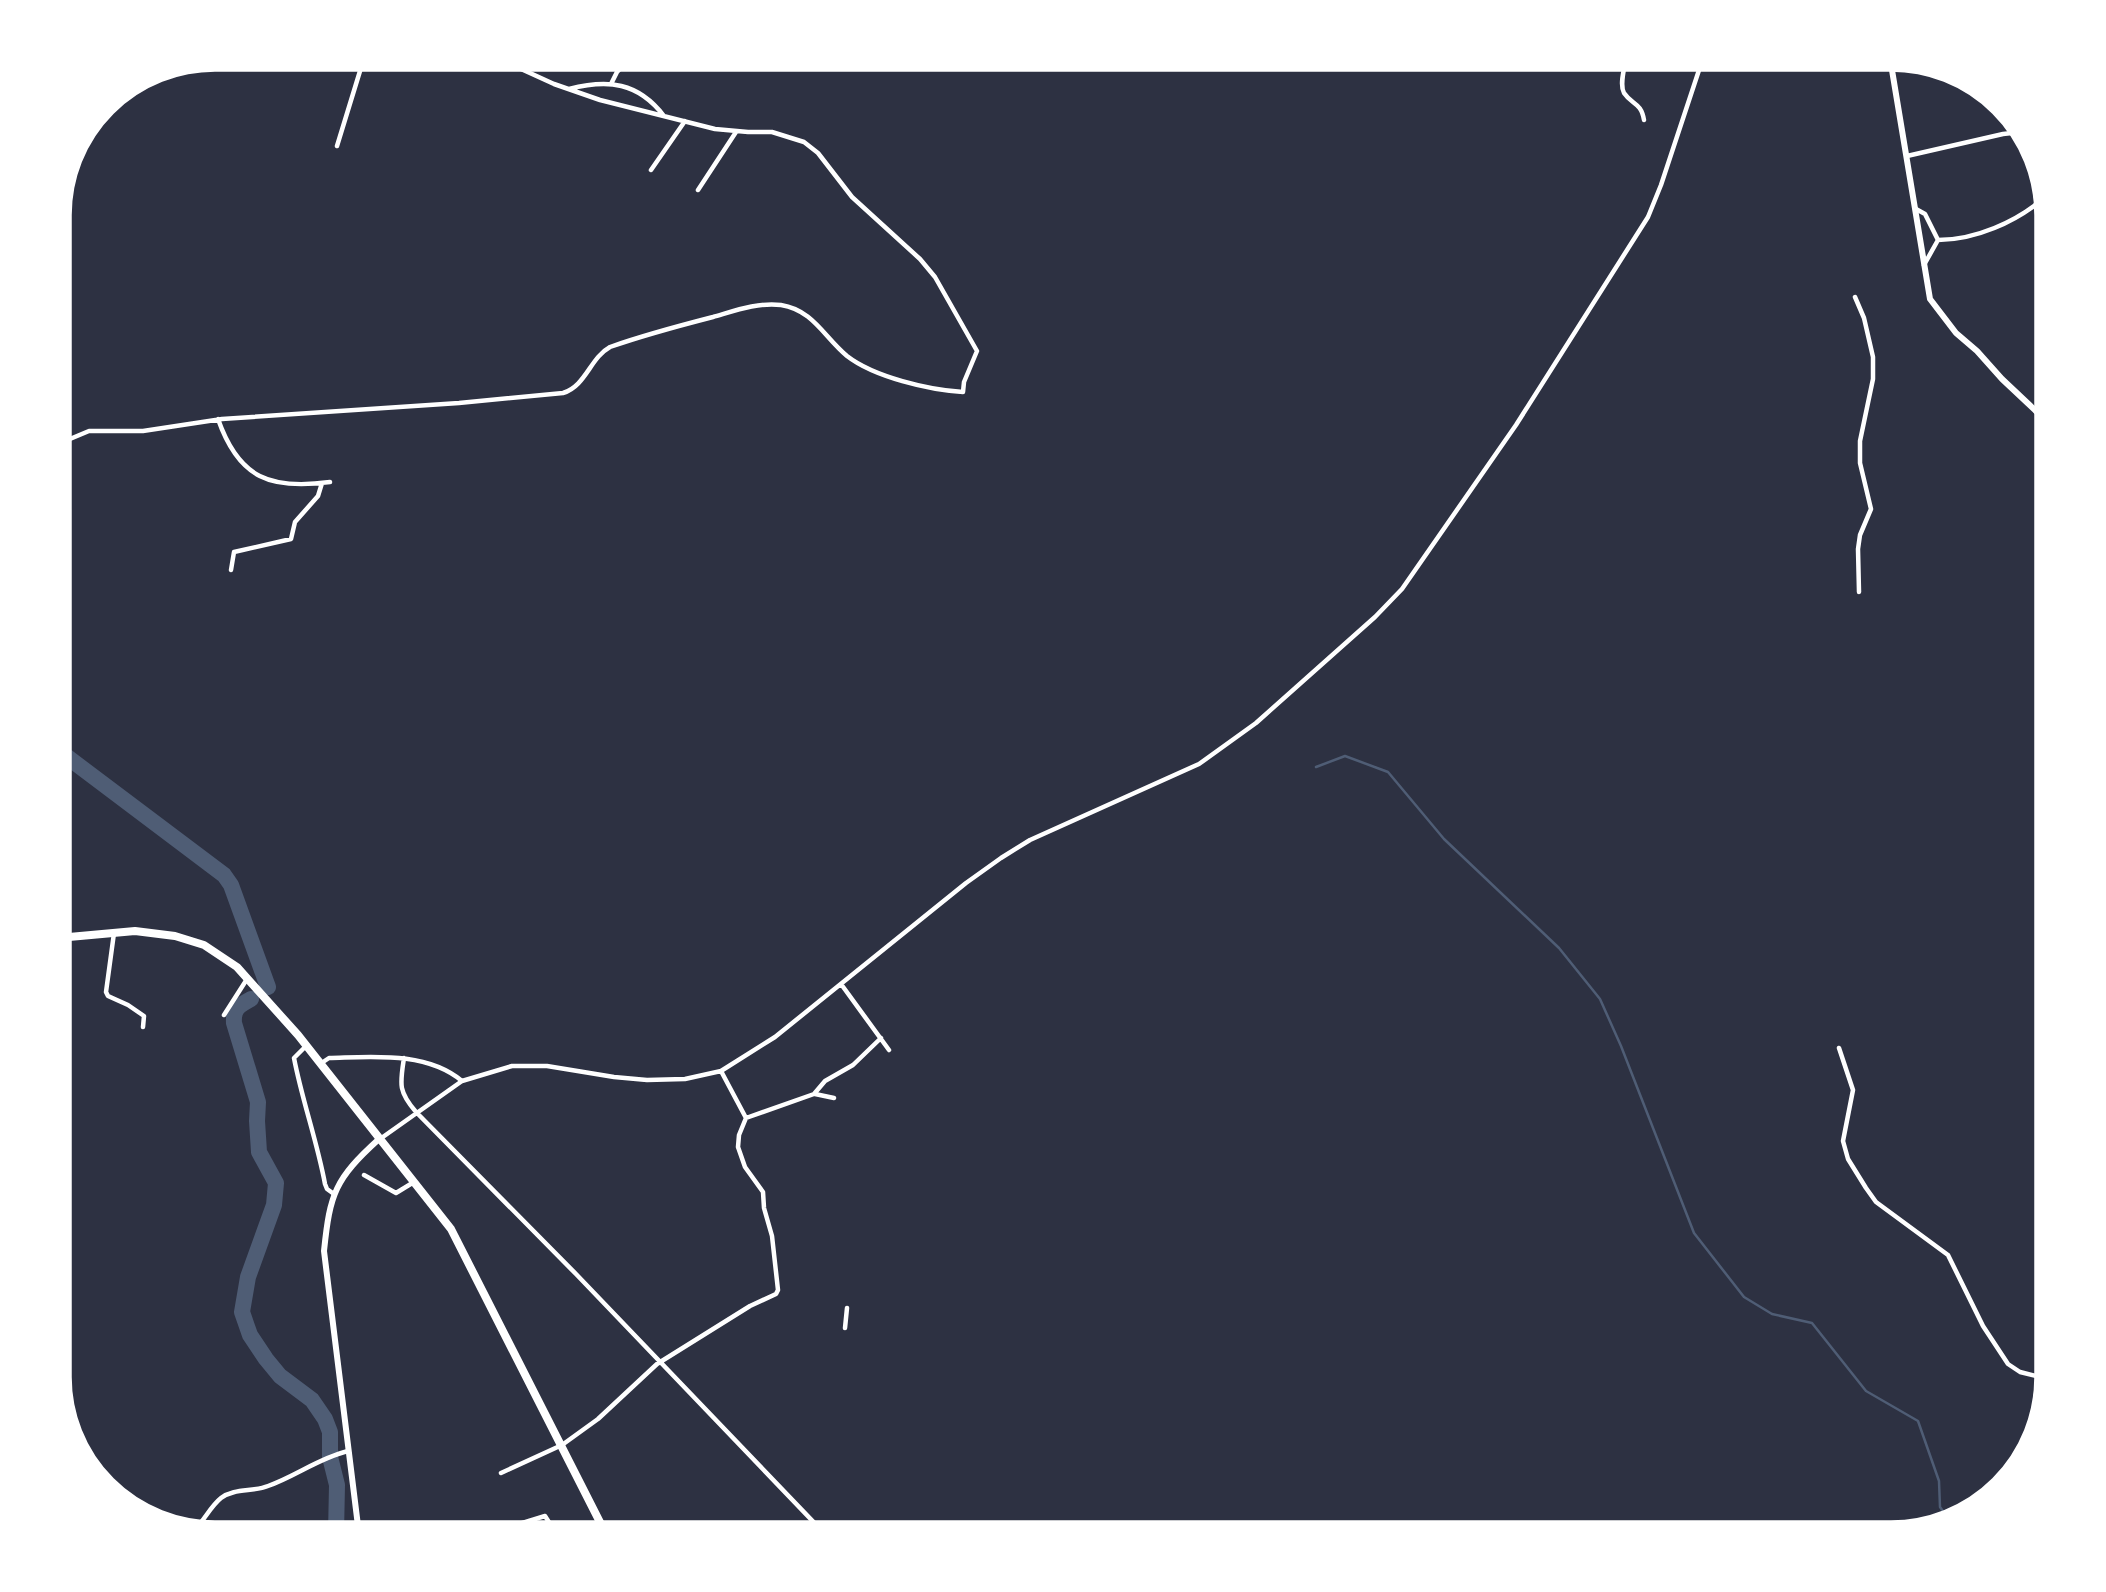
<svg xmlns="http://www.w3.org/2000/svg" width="2106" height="1592" viewBox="0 0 2106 1592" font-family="'PT Sans Narrow',sans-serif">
	<rect width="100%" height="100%" fill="#2d3142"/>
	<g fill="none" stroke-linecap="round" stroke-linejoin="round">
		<path stroke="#4f5d75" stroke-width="2.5" d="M1316,767L1345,756L1388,772L1444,839L1559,948L1600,999L1621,1046L1694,1233L1744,1297L1772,1314L1812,1323L1866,1391L1918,1421L1939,1481L1940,1507L1950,1521"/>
		<path stroke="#4f5d75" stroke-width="16" d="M58,750L224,875L231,885L268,987
			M251,999C238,1006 233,1009 234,1023L258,1102L257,1121L259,1152L276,1183L274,1205L248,1277L242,1312L250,1335L266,1359L280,1376L312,1400L325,1419L330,1432V1457L337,1485L336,1534"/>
		<path stroke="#fff" stroke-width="4.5" d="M1626,58C1625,67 1619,84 1624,93C1632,105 1641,102 1644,120
			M611,84L617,72L630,58
			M569,89C608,79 638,82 664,116
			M337,146L364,58
			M1907,156L2003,134L2021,132
			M651,170L685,121
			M698,190L736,132
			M1916,209L1925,214L1938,240L1924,265
			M1938,240C1975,240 2016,222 2044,198
			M1855,297L1864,318L1873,357V379L1860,441V463L1871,509L1860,535L1858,549L1859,592
			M2039,414L2048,457
			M218,419C239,479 271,490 330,482
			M58,444L89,431H143L222,419L459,403L563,393C586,386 590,358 610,347C644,335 678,326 713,317C734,311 758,302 781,305C813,310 824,337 847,356C874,377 929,390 963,392L964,382L977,351L935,277L920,259L852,197L818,153L804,142L772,132H748L715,129L600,100L554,84L497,58
			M231,570L234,552L291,539L295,522L318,496L322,483
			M114,933L106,992L108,996L128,1005L144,1016L143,1027
			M841,984L889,1050
			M224,1015L247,979
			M306,1046L294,1058C302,1100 317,1141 325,1184L327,1189L334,1194
			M1839,1048L1853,1090L1843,1141L1848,1159L1866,1188L1876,1202L1948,1255L1983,1326L2008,1364L2020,1372L2048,1379
			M404,1058C400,1084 398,1091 416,1112L576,1274L825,1534
			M320,1064L329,1058C372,1057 426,1051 462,1081
			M815,1094L834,1098
			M746,1118L814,1094L825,1081L853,1065L881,1038
			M380,1139L462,1081L512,1066H547L614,1077L647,1080L685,1079L721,1071L775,1037L966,883L1001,858L1030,840L1199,764L1256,723L1375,617L1402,589L1516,425L1648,217L1661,185L1703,58
			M58,1142L60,1143
			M364,1175L396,1193L414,1182
			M845,1328L847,1308
			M501,1473L562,1445L598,1419L657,1364L750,1306L776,1294L778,1290L772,1236L764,1208L763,1192L745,1167L738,1147L739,1135L746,1118L721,1071
			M196,1528C205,1519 211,1506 221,1498C234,1488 253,1492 268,1486C296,1476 319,1458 348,1451
			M486,1534L545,1516L554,1530L564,1534
			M590,1534L604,1529"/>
		<path stroke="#fff" stroke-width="6" d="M1890,58L1930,299L1956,333L1977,351L2002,379L2038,413L2048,419
			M359,1534L324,1251C330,1193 335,1179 379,1139"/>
		<path stroke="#fff" stroke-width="8" d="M58,938L135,931L175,936L204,945L237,967L298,1035L451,1229L606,1534"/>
	</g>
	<path d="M0 0H2106V1592H0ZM215 70H1891A145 145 0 0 1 2036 215V1377A145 145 0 0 1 1891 1522H215A145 145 0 0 1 70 1377V215A145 145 0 0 1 215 70Z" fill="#fff" fill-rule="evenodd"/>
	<path fill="none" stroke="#fff" stroke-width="3.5" d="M215 70H1891A145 145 0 0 1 2036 215V1377A145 145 0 0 1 1891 1522H215A145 145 0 0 1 70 1377V215A145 145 0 0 1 215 70Z"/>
</svg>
